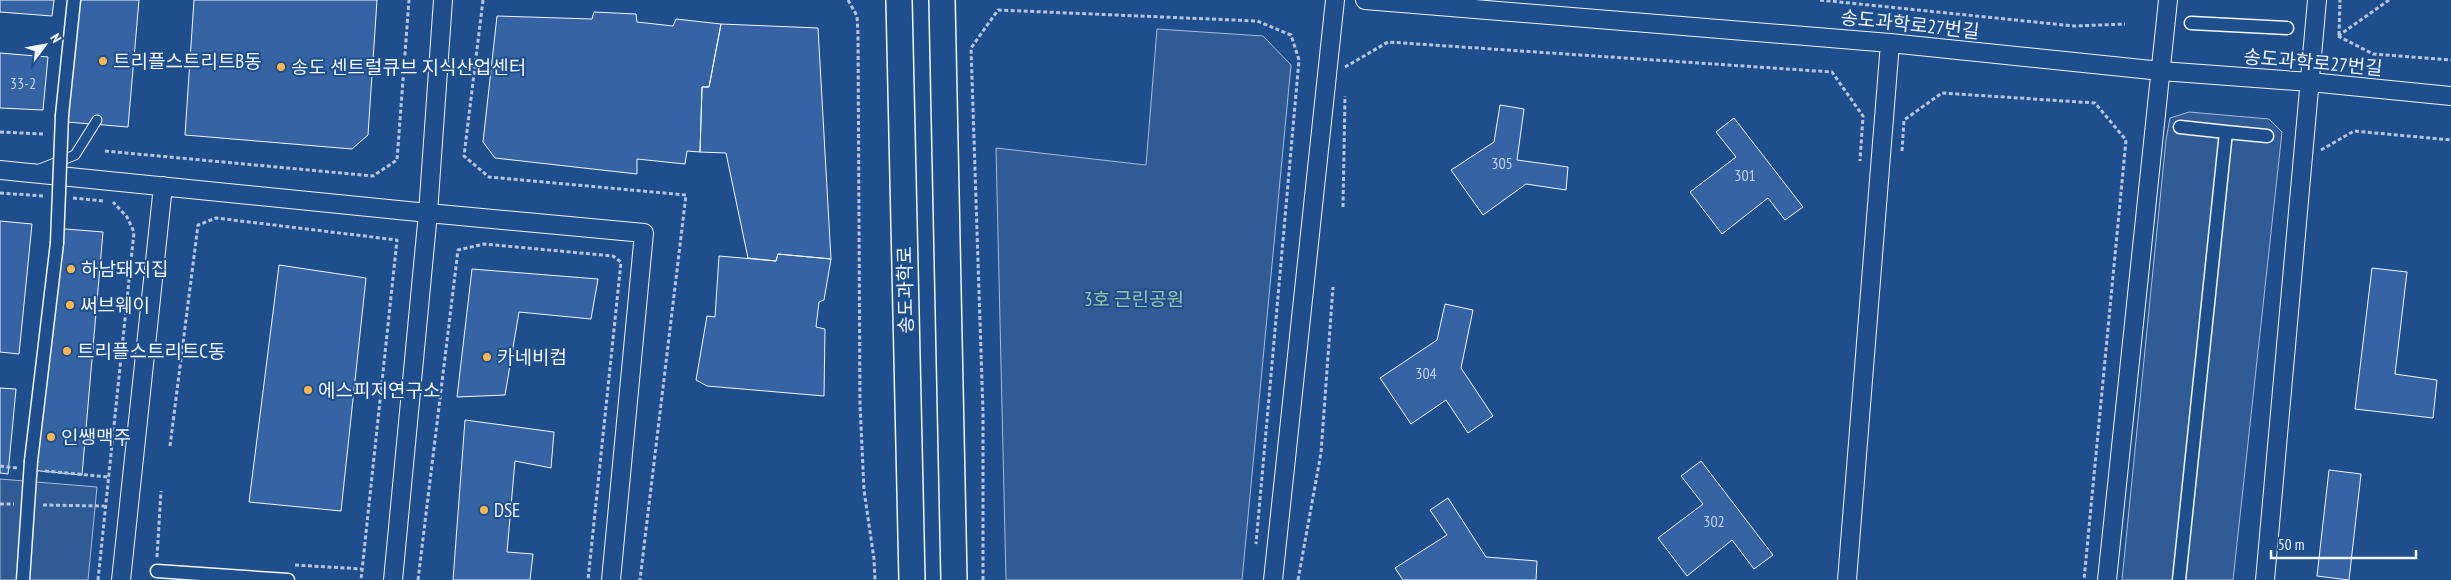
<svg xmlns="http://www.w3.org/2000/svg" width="2451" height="580" viewBox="0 0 2451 580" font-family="'PT Sans Narrow','Noto Sans KR',sans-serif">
	<rect width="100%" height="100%" fill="#1f4e8c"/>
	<path fill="#305b95" stroke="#a8bbd7" d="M1157,29L1263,36L1291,65L1242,580H1006L996,148L1146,165Z
		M2189,112L2269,119L2282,132L2233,580H2122L2166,140L2170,118Z
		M0,479L97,487L88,580H0Z"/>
	<path fill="#3563a3" stroke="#f2f6ff" d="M0,0H54L52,16L0,12Z
		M77,0H139L128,127L67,122Z
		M194,0H377L368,135L352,149L185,135Z
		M594,12L636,14L637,22L673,26L676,19L721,24L709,87H702L700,152L687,151L685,164L637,159V174L495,158L483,142L497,16L592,19Z
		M721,24L818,28L831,259L778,254L776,261L748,258L726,153L700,152L702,87H709Z
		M0,53L48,57L43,110L0,108Z
		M1500,105L1524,109L1517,160L1568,167L1566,190L1526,184L1483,215L1451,170L1494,142Z
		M1734,118L1803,207L1785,220L1768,198L1722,234L1690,192L1736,157L1716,132Z
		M0,221L32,224L19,354L0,352Z
		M53,228L103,232L82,475L30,470Z
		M778,254L831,259L824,300L819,302L816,327L825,329L824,396L707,386L696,380L707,316L715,317L719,256L776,261Z
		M279,265L366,278L341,511L249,502Z
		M2372,268L2407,272L2395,374L2437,380L2433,418L2355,409Z
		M472,269L598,279L591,319L519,312L505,395L457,397Z
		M1445,304L1473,310L1461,368L1493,416L1468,433L1446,400L1411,424L1380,378L1437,340Z
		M0,388L16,389L8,474L0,473Z
		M465,420L554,432L551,468L515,461L507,552L533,554L530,580H453Z
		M1701,461L1773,555L1754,569L1732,540L1687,576L1658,538L1703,504L1681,476Z
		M2329,470L2361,474L2349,580L2317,576Z
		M1448,498L1486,557L1537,561L1536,580H1403L1395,568L1447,535L1430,510Z"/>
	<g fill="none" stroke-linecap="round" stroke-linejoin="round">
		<defs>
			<path id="service" d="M37,170L75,155L97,120"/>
			<path id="pedestrian" d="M2191,23L2287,28
				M62,115L74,0
				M2180,127L2226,132
				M31,461L57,243
				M157,571L288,580
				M2179,580L2226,132L2267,136"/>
			<path id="minor" d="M1365,0L1890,43L2161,71L2310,82L2451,96
				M0,170L428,213L644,233L611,580
				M121,580L163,186
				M393,580L428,213L443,0
				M1273,580L1335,0
				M1847,580L1890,43
				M2107,580L2168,0
				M2265,580L2317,0"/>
			<path id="secondary" d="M899,0L912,580
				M942,0L954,580"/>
		</defs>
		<use href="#service" stroke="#f2f6ff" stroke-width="11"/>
		<use href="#pedestrian" stroke="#f2f6ff" stroke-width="15"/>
		<use href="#minor" stroke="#f2f6ff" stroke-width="20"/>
		<use href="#secondary" stroke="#f2f6ff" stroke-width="28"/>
		<path stroke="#b3c4dc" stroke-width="3" stroke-dasharray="4 2.5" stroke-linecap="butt" d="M483,0L464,156L489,177L686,195L640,580
			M848,0L857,16L858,34L860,405L864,490L874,559L875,580
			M1820,0L2074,26L2125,24
			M2339,35L2340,0
			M2338,36L2373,54L2451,60
			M2338,36L2389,0
			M1345,67L1388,42L1832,72L1863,116L1860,161
			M0,132L43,134
			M2321,150L2354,131L2451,140
			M105,151L373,176L397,160L409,0
			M1902,151L1904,120L1942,93L2095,103L2126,140L2084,580
			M0,193L44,196
			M73,198L104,201
			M1343,207L1345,96
			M170,446L198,225L216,218L397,240L361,580
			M0,466L17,468
			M45,471L108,477
			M0,504H14
			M43,505L104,506
			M157,557L161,491
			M295,565L362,569
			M98,580L134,232L127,217L113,202
			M418,580L458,250L484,244L613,256L621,262L588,580
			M983,580V413L971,48L998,10L1257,21L1291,35L1299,60L1256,544
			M1298,580L1321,453L1333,287"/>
		<use href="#service" stroke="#1f4e8c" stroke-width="9"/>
		<use href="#pedestrian" stroke="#1f4e8c" stroke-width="12"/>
		<use href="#minor" stroke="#1f4e8c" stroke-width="18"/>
		<use href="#secondary" stroke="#1f4e8c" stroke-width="25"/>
		<defs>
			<path id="pedestrian-bridge" d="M57,243L62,115
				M23,580L31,461"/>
		</defs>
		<use href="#pedestrian-bridge" stroke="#f2f6ff" stroke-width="15" stroke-linecap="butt"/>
		<use href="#pedestrian-bridge" stroke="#1f4e8c" stroke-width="12"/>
	</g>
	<g fill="#ffb74d" stroke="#1f4e8c" stroke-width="2">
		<circle cx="103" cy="61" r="5"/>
		<circle cx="281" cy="67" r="5"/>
		<circle cx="71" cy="269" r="5"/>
		<circle cx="70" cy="305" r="5"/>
		<circle cx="67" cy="351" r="5"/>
		<circle cx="487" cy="357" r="5"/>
		<circle cx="308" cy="390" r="5"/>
		<circle cx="51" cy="437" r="5"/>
		<circle cx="484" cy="510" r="5"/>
	</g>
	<g text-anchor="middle" stroke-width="4" stroke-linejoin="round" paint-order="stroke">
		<g font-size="16" fill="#c3d1e8">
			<text x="23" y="89">33-2</text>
			<text x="1502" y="169">305</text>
			<text x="1745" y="181">301</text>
			<text x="1426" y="379">304</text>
			<text x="1714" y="527">302</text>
		</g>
		<g font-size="19" fill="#f2f6ff" stroke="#1f4e8c">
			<text transform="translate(1910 24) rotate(6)" y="7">송도과학로27번길</text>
			<text transform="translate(2313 62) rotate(5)" y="7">송도과학로27번길</text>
			<text transform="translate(905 290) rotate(-91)" y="7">송도과학로</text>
		</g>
		<g font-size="19" fill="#f2f6ff" stroke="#1f4e8c" text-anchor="start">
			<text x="113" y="68">트리플스트리트B동</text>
			<text x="291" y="74">송도 센트럴큐브 지식산업센터</text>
			<text x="81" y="276">하남돼지집</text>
			<text x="80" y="312">써브웨이</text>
			<text x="77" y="358">트리플스트리트C동</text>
			<text x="497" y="364">카네비컴</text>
			<text x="318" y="397">에스피지연구소</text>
			<text x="61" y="444">인쌩맥주</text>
			<text x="494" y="517">DSE</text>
		</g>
		<g font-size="19" fill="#97c8a6" stroke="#1f4e8c">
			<text x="1134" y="306">3호 근린공원</text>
		</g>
	</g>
	<g transform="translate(45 45) rotate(58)" stroke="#1f4e8c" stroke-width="4" paint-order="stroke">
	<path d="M0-4L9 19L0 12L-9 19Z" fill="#f2f6ff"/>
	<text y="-8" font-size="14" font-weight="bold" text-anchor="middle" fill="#f2f6ff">N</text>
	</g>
	<path d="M2271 550v8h145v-8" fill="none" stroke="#f2f6ff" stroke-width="2.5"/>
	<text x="2278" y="550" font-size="15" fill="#f2f6ff" stroke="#1f4e8c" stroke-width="4" paint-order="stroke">50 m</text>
</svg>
